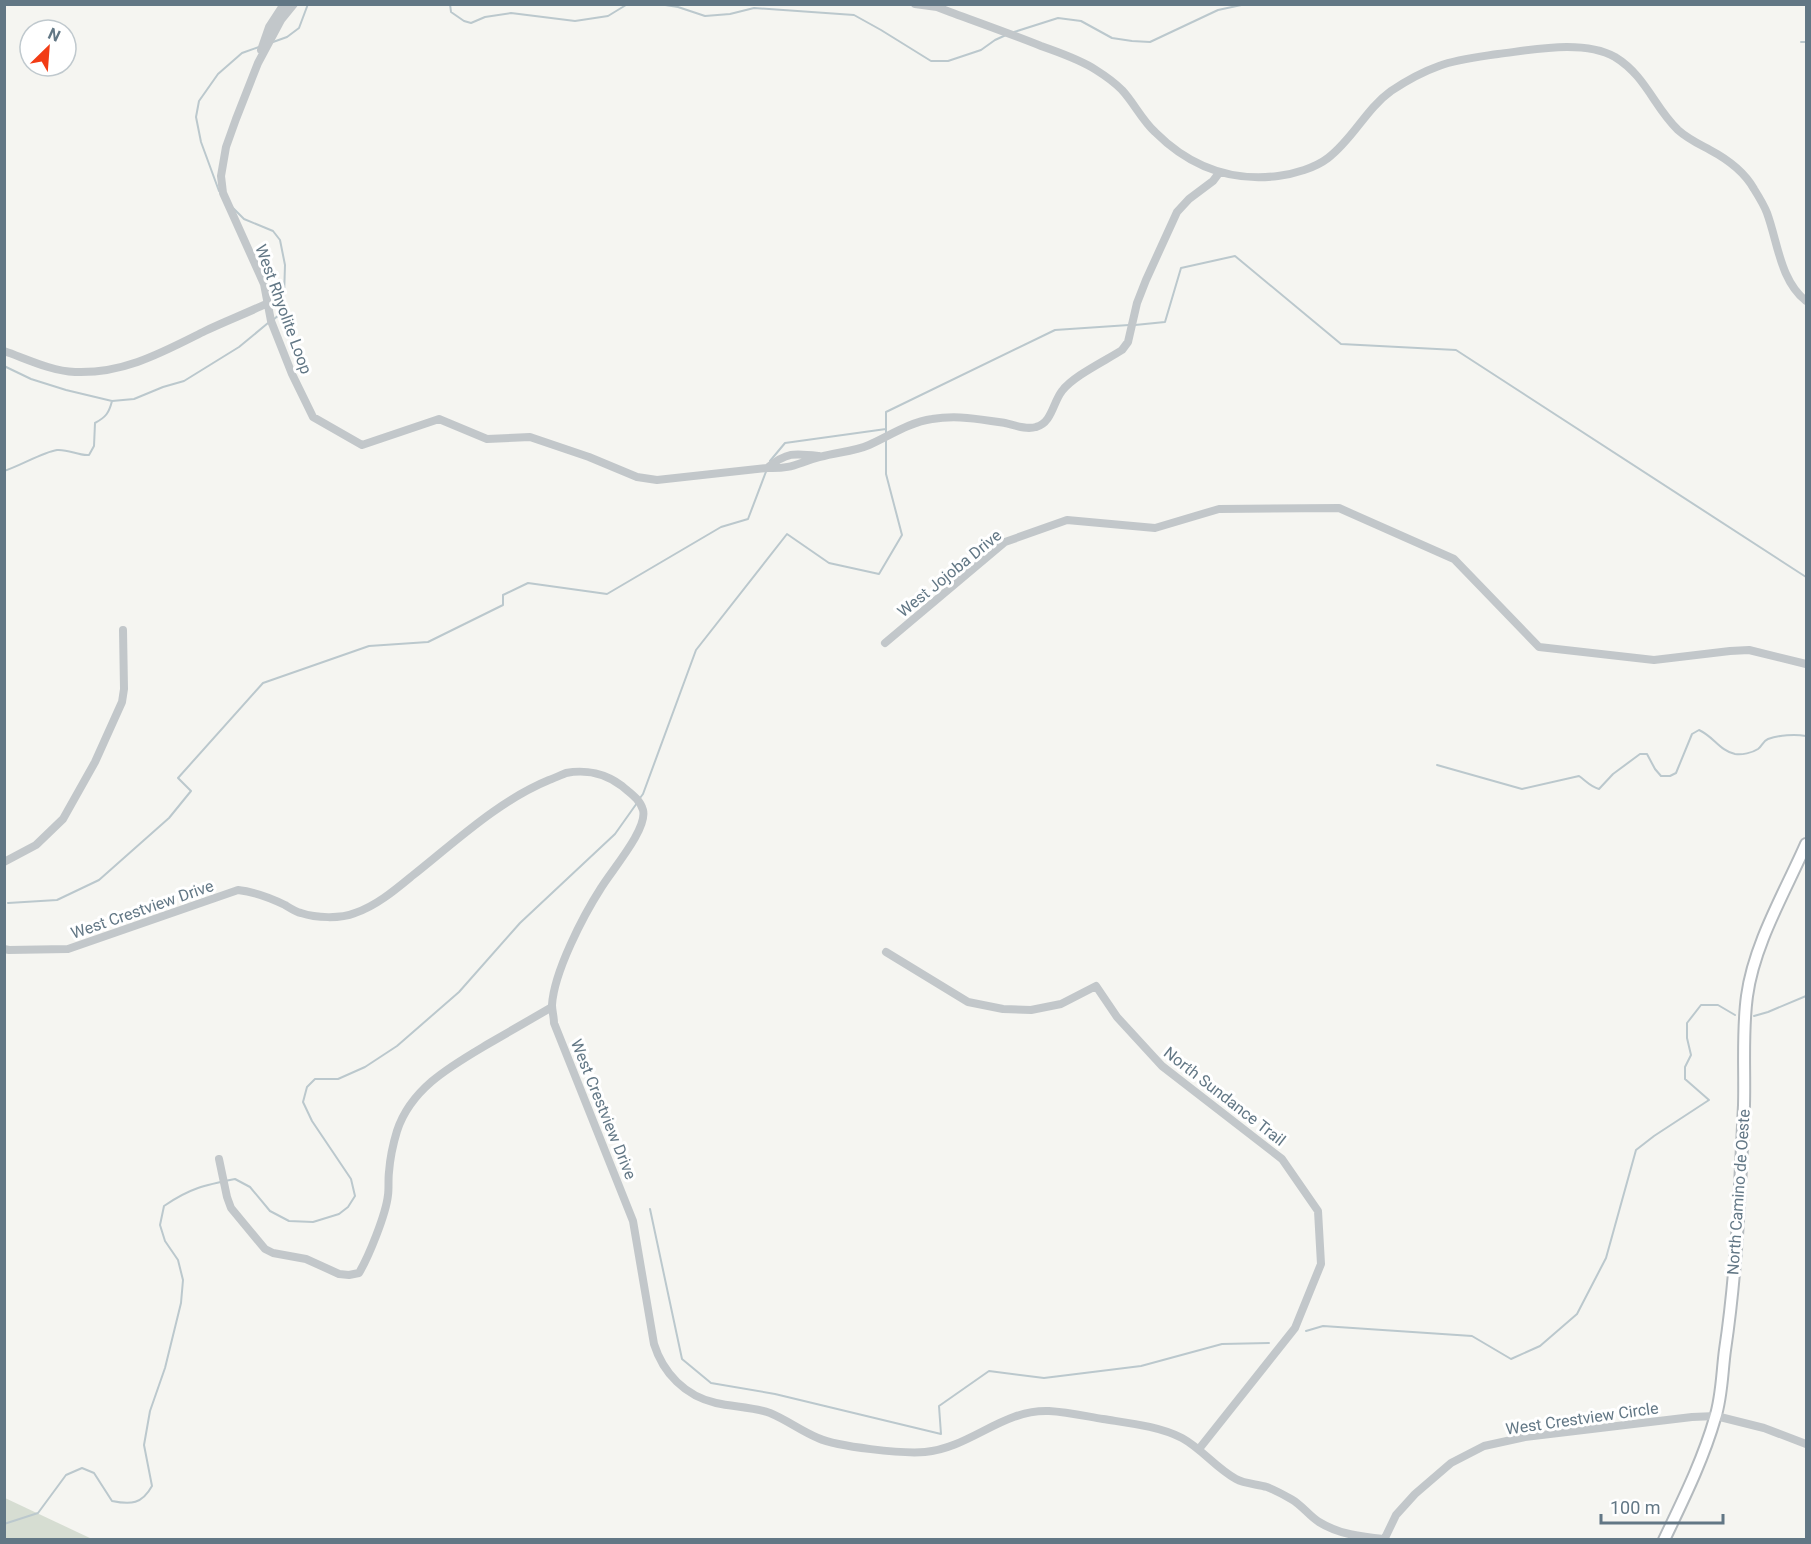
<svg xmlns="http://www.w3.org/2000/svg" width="1811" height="1544" viewBox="0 0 1811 1544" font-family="Roboto,sans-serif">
	<rect width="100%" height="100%" fill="#f5f5f1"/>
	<path fill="#d6ddd2" d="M5,1498L92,1539H5Z"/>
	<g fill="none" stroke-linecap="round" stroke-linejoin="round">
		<path stroke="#bbc8cd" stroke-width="2" d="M450,4L451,12L464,21L471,23L485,17L511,13L575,21L608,16L626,5L630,4
			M659,4L678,7L705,16L730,14L754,8L854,15L881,30L931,61H948L981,50L995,40L1006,35
			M1014,32L1058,18L1081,21L1112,38L1132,41L1150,42L1218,10L1246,4
			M273,42L287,37L299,28L308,4
			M1801,42H1806
			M219,191L201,142L196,117L199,101L218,74L242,53L259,47
			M232,207L244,219L273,231L280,240L285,265L284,297L280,314L273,320
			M1135,325L1165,322L1181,268L1235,256L1341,344L1456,350L1806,577
			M4,366L31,379L66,390L112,401L134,399L163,387L184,381L239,347L268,323
			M770,461L785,443L886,429
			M4,471C20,466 43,452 57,450C69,449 78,456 89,455L94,446L95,423C106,417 109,413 112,401
			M1437,765L1522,789L1579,776C1586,781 1591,787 1599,789L1613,774L1640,754H1647L1655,769L1661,776H1670L1676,773L1692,734L1699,730C1713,736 1720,751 1735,754C1742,755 1752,753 1758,749C1762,746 1763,741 1768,739C1779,735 1795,734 1806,736
			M640,798L643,794L696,650L787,534L829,563L879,574L902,535L886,474V412L1055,330L1129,325
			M8,903L57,900L99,880L169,818L191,791L178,778L263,683L369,646L428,642L503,605V595L528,583L607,594L721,527L748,519L767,469
			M1754,1016L1768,1012L1806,996
			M650,1209L682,1359L711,1383L775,1394L941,1434L939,1406L989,1371L1044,1378L1141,1366L1222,1344L1269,1343
			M1306,1331L1323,1326L1472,1336L1511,1359L1540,1346L1577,1314L1606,1258L1636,1150L1654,1136L1709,1100L1685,1079V1067L1691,1055L1687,1038V1023L1701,1005H1718L1735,1015
			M4,1524L38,1513L66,1475L82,1468L94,1473L112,1501C131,1505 142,1504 152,1486L144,1445L150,1411L165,1368L181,1303L183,1280L178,1260L165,1241L160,1225L164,1206C190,1188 205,1185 235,1179L250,1187L270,1211L289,1221L313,1222L339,1214L348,1207L355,1196L351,1179L312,1121L303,1102L307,1087L315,1079H338L365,1067L397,1046L459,992L520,923L615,834L637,803"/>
		<defs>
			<path id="secondary" d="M1664,1540C1683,1500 1703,1460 1715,1418C1722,1397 1722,1372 1725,1350C1737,1270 1740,1187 1744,1105C1745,1069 1742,1032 1747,996C1754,944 1785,892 1806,844"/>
		</defs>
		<use href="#secondary" stroke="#b4babe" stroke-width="14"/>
		<path stroke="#c2c7ca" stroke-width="8" d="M294,4L281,20L258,63L236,119L226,147L221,176L223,193L264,284L271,321L292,374L313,417L362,445L439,419L487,439L530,437L589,457L637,477L657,480L767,468C793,469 797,463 820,457C836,452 853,452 869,445C889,436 910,422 932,419C957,415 980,419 1005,423C1014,425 1026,430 1036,427C1052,423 1053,402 1062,391C1073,376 1105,361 1122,350L1128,342L1137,303L1146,280L1177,212L1189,199L1213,181L1219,173
			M915,4L937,7L950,12C980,23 1011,34 1041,46C1060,53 1079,59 1096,70C1104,75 1115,83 1122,90C1134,103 1142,120 1155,132C1189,166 1230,182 1278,176C1294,174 1315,168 1328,158C1353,139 1366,109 1391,91C1406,81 1422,72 1439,66C1458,59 1478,57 1498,54C1532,50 1583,39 1615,57C1646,76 1654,107 1678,130C1688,139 1699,144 1710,150C1727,159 1745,173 1754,189C1759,197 1764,205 1767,213C1778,243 1780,280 1806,301
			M261,50L269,27L284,4
			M4,351C27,359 51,371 75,372C124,374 163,352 205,331C226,321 247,313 268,303
			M767,468C787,452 794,453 819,456
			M885,643L1005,542L1067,520L1155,528L1219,509L1339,508L1454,559L1539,647L1654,660L1730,651L1749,650L1806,664
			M4,862L36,845L63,819L95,762L122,702L124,689L123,630
			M4,949L9,950L68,949L238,890C256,892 269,897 285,905C290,908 296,912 301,913C316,918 340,919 355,913C376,906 395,890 412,876C455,842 498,801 549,780C555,778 561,775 566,773C586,769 606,774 622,786C630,793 640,799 643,810C648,829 611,871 601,888C583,916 554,972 552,1005C552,1011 554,1017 554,1023L633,1221L654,1344C663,1373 685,1396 716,1403C734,1407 753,1407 770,1413C787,1420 801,1431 818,1438C838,1447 903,1454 925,1452C970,1448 1003,1409 1049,1411C1067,1412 1085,1416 1103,1419C1128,1423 1159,1426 1182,1438C1202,1449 1216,1468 1236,1479C1245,1484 1257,1484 1267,1487C1275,1490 1284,1495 1291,1499C1302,1505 1309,1516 1319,1522C1338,1534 1362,1537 1384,1539
			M886,952L968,1002L1003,1009L1031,1010L1061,1004L1096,986L1117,1017L1162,1066L1282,1159L1318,1211L1321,1264L1295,1328L1199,1449
			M219,1159L227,1197L231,1208L265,1249L273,1253L306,1259L339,1274L349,1275L359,1273C369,1256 386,1214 388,1195C389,1188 388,1180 389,1172C390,1159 393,1144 397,1131C411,1088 451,1066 488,1044C509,1032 531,1019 552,1007
			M1384,1540L1396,1515L1415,1494L1451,1463L1484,1446L1525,1437L1692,1417L1716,1416L1764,1428L1806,1444"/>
		<use href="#secondary" stroke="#fff" stroke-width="10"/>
	</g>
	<g text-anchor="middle" stroke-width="6" stroke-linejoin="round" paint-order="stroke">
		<g font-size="16" fill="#627785" stroke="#fff">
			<text transform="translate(284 309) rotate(70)" y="6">West Rhyolite Loop</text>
			<text transform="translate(949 573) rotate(-39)" y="6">West Jojoba Drive</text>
			<text transform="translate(142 909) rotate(-19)" y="6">West Crestview Drive</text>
			<text transform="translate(1225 1096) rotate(38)" y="6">North Sundance Trail</text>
			<text transform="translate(604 1109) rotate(68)" y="6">West Crestview Drive</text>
			<text transform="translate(1738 1192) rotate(-86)" y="6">North Camino de Oeste</text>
			<text transform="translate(1582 1418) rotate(-8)" y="6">West Crestview Circle</text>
		</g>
	</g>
	<rect width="1811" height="1544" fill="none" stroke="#627785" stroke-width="12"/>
	<g transform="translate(48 48) rotate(25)"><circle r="28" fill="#ffffff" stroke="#c0c9ce" stroke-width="1.5"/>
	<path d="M0-4.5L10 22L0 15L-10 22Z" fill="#f23c15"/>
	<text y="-9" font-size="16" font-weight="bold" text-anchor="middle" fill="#627785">N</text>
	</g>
	<path d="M1601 1514v9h122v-9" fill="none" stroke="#627785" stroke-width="3"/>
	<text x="1610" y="1514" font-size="18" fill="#627785" stroke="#ffffff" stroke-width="4.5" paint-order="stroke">100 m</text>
</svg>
